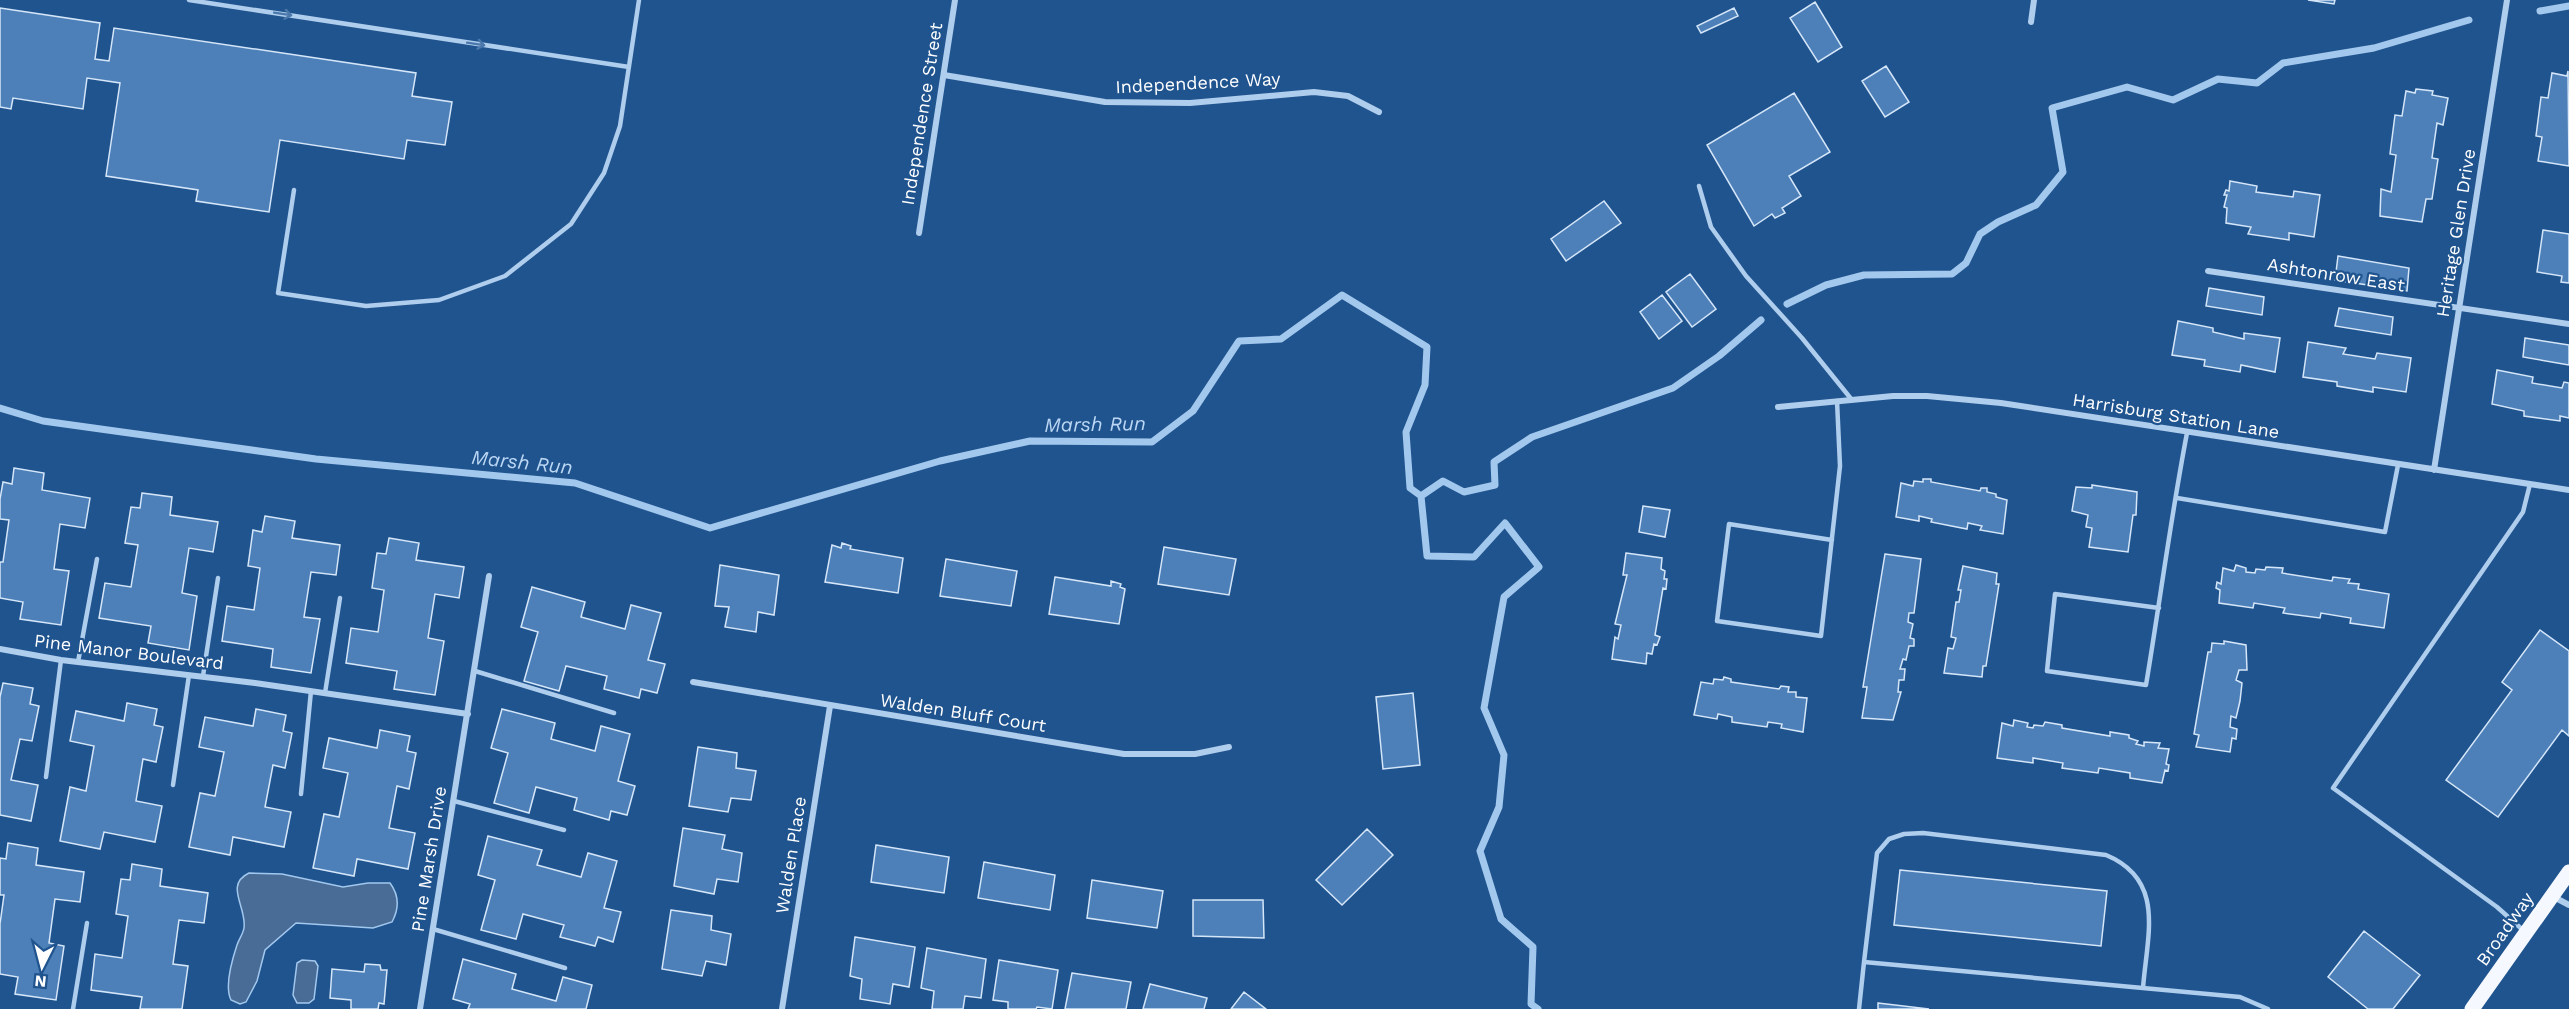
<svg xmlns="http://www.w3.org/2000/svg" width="2569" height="1009" viewBox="0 0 2569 1009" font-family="'Work Sans',sans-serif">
	<rect width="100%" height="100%" fill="#20548f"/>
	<path fill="#486c96" stroke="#a3c8ee" stroke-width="1.5" d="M249,873L282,874L343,887L368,883H390C399,895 399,909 392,922L373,928L296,923L265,950L257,981L246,1002L240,1004L231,1000C224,986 232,960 237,945C239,939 243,934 244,928C247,907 224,885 249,873Z
		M302,960L315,961L318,966L314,999L309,1003H297L293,995L297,963Z"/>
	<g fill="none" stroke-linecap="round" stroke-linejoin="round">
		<path stroke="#a3c8ee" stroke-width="7" d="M2540,11L2569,6
			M1787,304L1826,285L1864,275L1952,274L1966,263L1980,234L1998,222L2036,205L2063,172L2052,108L2127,87L2173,100L2218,79L2257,83L2283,63L2374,48L2469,20
			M0,408L43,421L316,459L575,483L710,528L940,461L1030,441L1152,442L1193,411L1239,341L1281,339L1342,295L1427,347L1425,385L1406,432L1410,488L1421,496L1427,556L1474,557L1505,523L1539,567L1504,597L1484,708L1504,755L1499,807L1480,851L1501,919L1533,947L1531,1004L1538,1009
			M1421,496L1443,481L1464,492L1495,485L1494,462L1532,437L1673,388L1719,356L1761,320"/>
	</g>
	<path fill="#4d80b8" stroke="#d5e6f9" stroke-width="1.5" d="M2308,0H2335L2334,4Z
		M1815,2L1842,47L1818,62L1790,18Z
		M0,8L100,23L95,59L109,61L114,28L416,73L412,96L452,102L445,145L407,140L404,159L280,140L269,212L196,201L198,190L106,176L120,83L87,78L83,109L13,98L11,109L0,107Z
		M1734,8L1738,16L1701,33L1697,26Z
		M1886,66L1909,102L1885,117L1862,81Z
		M2568,71L2569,166L2538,161L2542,137L2536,136L2541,97L2548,98L2552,73L2567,76Z
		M2416,89L2433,91L2432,95L2448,98L2443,125L2437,123L2432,158L2438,159L2432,199H2426L2422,222L2380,216L2381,189L2391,192L2396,155L2390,154L2395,115L2402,116L2406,91L2415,93Z
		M1794,93L1830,152L1789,176L1801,196L1782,208L1785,213L1775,218L1772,214L1754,226L1707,145Z
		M2230,181L2257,186L2256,192L2293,197L2294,191L2320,195L2314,237L2289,233V240L2248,234L2251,227L2226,223L2227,208L2224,207L2227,195H2224L2226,190L2229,191Z
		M1604,201L1621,223L1566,261L1551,239Z
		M2543,230L2569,234V283L2561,282L2562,276L2537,272Z
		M2338,256L2409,268L2407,291L2335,280Z
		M1690,274L1716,309L1692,327L1666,292Z
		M2209,288L2264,297L2262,315L2206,306Z
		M1662,295L1682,321L1659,339L1640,312Z
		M2339,308L2393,317L2391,335L2335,326Z
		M2178,321L2213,328V332L2244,339V333L2280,338L2275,372L2241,365L2240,372L2204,366L2205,360L2172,355Z
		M2525,338L2569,345V365L2523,357Z
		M2308,342L2346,348L2343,354L2375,359L2377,353L2411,358L2406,392L2373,387V392L2337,386V382L2303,377Z
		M2497,370L2533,377L2532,383L2562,388L2564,382L2569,383V418L2560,416V421L2524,416V411L2492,404Z
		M14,468L44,473L42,490L90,498L85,528L60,524L54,569L69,571L61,625L20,619L23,602L0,598V562H3L9,520L0,519V499L3,482L12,484Z
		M1923,479H1931V482L1980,491L1981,488H1987V492L1996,494V497L2007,500L2003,534L1980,530L1982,526L1968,523L1967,529L1931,522L1932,519L1919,516V521L1896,517L1901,483L1913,486L1914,481L1923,482Z
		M2092,485L2137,492L2136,515H2133L2128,552L2089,547L2092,528L2086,527L2088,515L2072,511L2076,487L2092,488Z
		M142,493L172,497L170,515L218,522L213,552L189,548L182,593L197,596L189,650L148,643L151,626L99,618L105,583L131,587L138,545L125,543L131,507L140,508Z
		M1643,506L1670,510L1665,537L1639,532Z
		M265,516L295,521L292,538L340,545L336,575L311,572L304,617L320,619L311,673L271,667L273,649L222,641L227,606L254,610L260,568L248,566L253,530L262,532Z
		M389,538L419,543L416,560L464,567L459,598L435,594L428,638L444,641L435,695L394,689L397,671L346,663L351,628L378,632L384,590L372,588L377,553L386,554Z
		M842,543L851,546L850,549L903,558L898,593L825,582L832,545L841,548Z
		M1164,547L1236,559L1229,595L1158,584Z
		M1626,553L1662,558L1661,569L1665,571L1664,579H1667L1666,589L1663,588L1655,635L1660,637L1657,645L1654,644L1652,654L1647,653L1646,664L1612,659L1615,637L1618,639L1621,625L1615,624L1627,575H1623Z
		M1885,554L1921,559L1914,613H1909L1908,622L1913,624L1910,638L1914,639V646H1909L1906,660L1903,659L1900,669H1905L1904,680H1899L1898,692H1901L1893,720L1862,718L1867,687H1863Z
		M946,559L1017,571L1011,606L940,596Z
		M720,565L779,575L774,615L758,612L756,632L725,627L729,607L715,606Z
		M2236,565L2246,568V572L2255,573L2256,569L2265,570L2266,567L2283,568L2282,573L2332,581L2333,577L2350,579L2348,583L2359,584L2358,589L2389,594L2384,628L2350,623L2351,618L2321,613L2320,618L2283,613L2285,608L2254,603L2253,608L2219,603L2220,590L2216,588L2217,582L2221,584L2223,568L2234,571Z
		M1963,566L1997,573L1996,584H1999L1986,666H1983L1982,677L1944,673L1948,648L1953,649L1956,638L1951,637L1956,602H1959L1961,590H1958Z
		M1055,577L1111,586V581L1121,584L1120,587L1125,589L1119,624L1049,614Z
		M532,587L585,602L581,617L625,629L631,605L661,613L648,660L665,664L657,693L641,689L639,698L604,689L607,676L566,666L559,691L524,681L538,632L521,627Z
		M2540,630L2569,651V736L2562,730L2498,817L2446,780L2512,690L2502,682Z
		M2224,641L2246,645L2247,670H2239L2236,680L2242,683L2240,701L2236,718L2231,716L2230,727L2237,729L2236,739L2232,738L2230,752L2196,747L2199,735L2194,734L2208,652H2211L2212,643L2224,644Z
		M1724,677L1731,679V682L1779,689L1781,686L1789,687L1788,692H1796V697L1807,698L1803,732L1781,728L1782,724L1768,722L1767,727L1732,722V717L1718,714L1717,719L1694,715L1701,682L1713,684L1714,679L1723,680Z
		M3,683L33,688L30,704L39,706L32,741L20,739L11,780L38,785L31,821L0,815V697Z
		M1413,693L1420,765L1383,769L1376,697Z
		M127,703L157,709L154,725L163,727L156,762L143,759L136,801L162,806L155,842L104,832L100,849L60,841L70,787L86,791L94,746L70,741L76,711L124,721Z
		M256,709L286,715L283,731L292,733L285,768L273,765L265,807L291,812L284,847L233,837L230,855L189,847L200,793L215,796L224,752L199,747L205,717L253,726Z
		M502,709L555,723L551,739L595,751L601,726L630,734L618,781L635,786L627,815L611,811L609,820L574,810L577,798L536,787L529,813L494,803L508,753L491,748Z
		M2014,720L2028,723L2027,727L2033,728L2034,725L2043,726L2045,722L2062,725V728L2110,736V732L2129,735V738L2138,741L2136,744L2144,746V742L2160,743L2158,748L2169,749L2166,764L2169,765L2168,771L2165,770L2162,783L2130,778V773L2099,768L2098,773L2062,768L2063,763L2033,758V763L1997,758L2002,723L2013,726Z
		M380,730L410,736L407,751L416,753L409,789L397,786L389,828L415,833L408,869L357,859L354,876L313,868L324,814L339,817L348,773L323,768L329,738L377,748Z
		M698,747L737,753L736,768L756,771L751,800L731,798L728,812L689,806Z
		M683,828L725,835L722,849L742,853L738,882L717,879L714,894L674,886Z
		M1367,829L1393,855L1342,905L1316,880Z
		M488,836L542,850L537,865L581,877L588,853L617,861L604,908L621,912L613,942L598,937L595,946L560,937L564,925L523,914L516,939L481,930L495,880L478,875Z
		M8,843L38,848L36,865L84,872L80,902L55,899L49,943L64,946L56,1000L15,994L18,977L0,974V924L4,895H0V858L6,859Z
		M876,845L949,857L944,893L871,882Z
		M984,862L1055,875L1050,910L978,898Z
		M132,864L162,869L160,886L208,893L204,923L179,920L173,964L188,966L182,1009H140L142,997L91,990L95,954L122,958L128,916L116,914L121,879L130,880Z
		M1900,870L2107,891L2101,946L1894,925Z
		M1092,880L1163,891L1157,928L1087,918Z
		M1193,900H1263L1264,938L1193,936Z
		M671,910L712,916L711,930L731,934L726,965L706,961L702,976L662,969Z
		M2364,931L2420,975L2393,1009H2368L2328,977Z
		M855,937L915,947L909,987L893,984L890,1004L860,999L862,979L850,976Z
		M927,948L986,959L981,998L965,996L963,1009H932L934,991L921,988Z
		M463,959L516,974L512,989L556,1001L563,977L592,985L586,1009H468L470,1004L453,999Z
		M999,960L1058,970L1052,1009L1037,1007L1036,1009H1008V1002L993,1000Z
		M365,964L380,965L381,970H387L384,1004L379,1003L378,1009H351V1000L330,998L332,969L364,972Z
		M1072,973L1131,982L1126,1009H1065Z
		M1150,984L1207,998L1204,1009H1143Z
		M1244,992L1266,1009H1231Z
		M1878,1003L1929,1009H1878Z"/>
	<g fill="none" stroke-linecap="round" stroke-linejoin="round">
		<path stroke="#afcded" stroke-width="4.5" d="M189,0L629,67
			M1699,186L1711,227L1746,276L1802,338L1852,400
			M294,190L278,293L366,306L439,300L505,276L571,224L604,173L620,126L639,0
			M2177,498L2385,532L2398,465
			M1832,540L1729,524L1717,621L1821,636L1840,466L1837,401
			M2159,608L2055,594L2047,671L2146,685C2160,601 2171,516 2187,433
			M78,662L97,559
			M475,671L614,713
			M203,676L218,578
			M325,693L340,598
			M46,777L61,660
			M173,785L189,675
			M301,794L311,691
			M454,801L564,830
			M433,929L565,968
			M2524,931L2497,907L2333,788L2523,512L2530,484
			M1864,962L1877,853L1889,839L1904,834L1923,833L2106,855C2166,880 2147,935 2143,988
			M73,1009L87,923
			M1859,1009L1864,962L2240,997L2268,1009"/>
		<path stroke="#afcded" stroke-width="6" d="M2031,22L2034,0
			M944,75L1105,102L1190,103L1314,92L1348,96L1379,112
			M919,233L955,0
			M2208,271L2569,324
			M1778,407L1893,396H1927L2001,403L2569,490
			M2434,470L2507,0
			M0,649L61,660L255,683L468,714
			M693,682L1124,754H1195L1229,747
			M2552,896L2569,905
			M420,1009L489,576
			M782,1009L830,706"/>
		<path stroke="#f5f9ff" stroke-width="15" d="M2472,1009L2569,872"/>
	</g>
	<defs><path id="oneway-shaft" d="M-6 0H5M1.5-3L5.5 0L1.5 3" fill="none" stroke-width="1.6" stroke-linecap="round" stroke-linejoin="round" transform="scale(1.5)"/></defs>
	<g stroke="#4b78ab">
		<use href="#oneway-shaft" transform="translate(283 14) rotate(9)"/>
		<use href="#oneway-shaft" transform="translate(476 44) rotate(9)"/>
	</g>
	<g text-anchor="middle" stroke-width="4.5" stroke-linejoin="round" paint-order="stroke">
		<g font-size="18" fill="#fff" stroke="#20548f">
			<text transform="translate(1198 83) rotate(-3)" y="6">Independence Way</text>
			<text transform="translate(922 114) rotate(-81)" y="6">Independence Street</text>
			<text transform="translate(2456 233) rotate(-81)" y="6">Heritage Glen Drive</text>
			<text transform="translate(2336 275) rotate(9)" y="6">Ashtonrow East</text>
			<text transform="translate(2176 416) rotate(9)" y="6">Harrisburg Station Lane</text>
			<text transform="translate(129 652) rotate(7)" y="6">Pine Manor Boulevard</text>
			<text transform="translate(963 713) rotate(9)" y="6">Walden Bluff Court</text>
			<text transform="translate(791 855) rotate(-81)" y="6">Walden Place</text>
			<text transform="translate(429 859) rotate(-81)" y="6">Pine Marsh Drive</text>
			<text transform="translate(2505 929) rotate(-55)" y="6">Broadway</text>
		</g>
		<g font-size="20" font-style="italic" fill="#bbd7f4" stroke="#20548f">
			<text transform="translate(1095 424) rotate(-1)" y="7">Marsh Run</text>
			<text transform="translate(522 462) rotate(6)" y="7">Marsh Run</text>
		</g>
	</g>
	<g transform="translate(42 967) rotate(186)" stroke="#20548f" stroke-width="4.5" paint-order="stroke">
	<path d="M0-4.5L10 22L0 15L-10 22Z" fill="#ffffff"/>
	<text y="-9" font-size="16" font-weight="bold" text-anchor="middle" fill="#ffffff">N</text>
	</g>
</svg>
